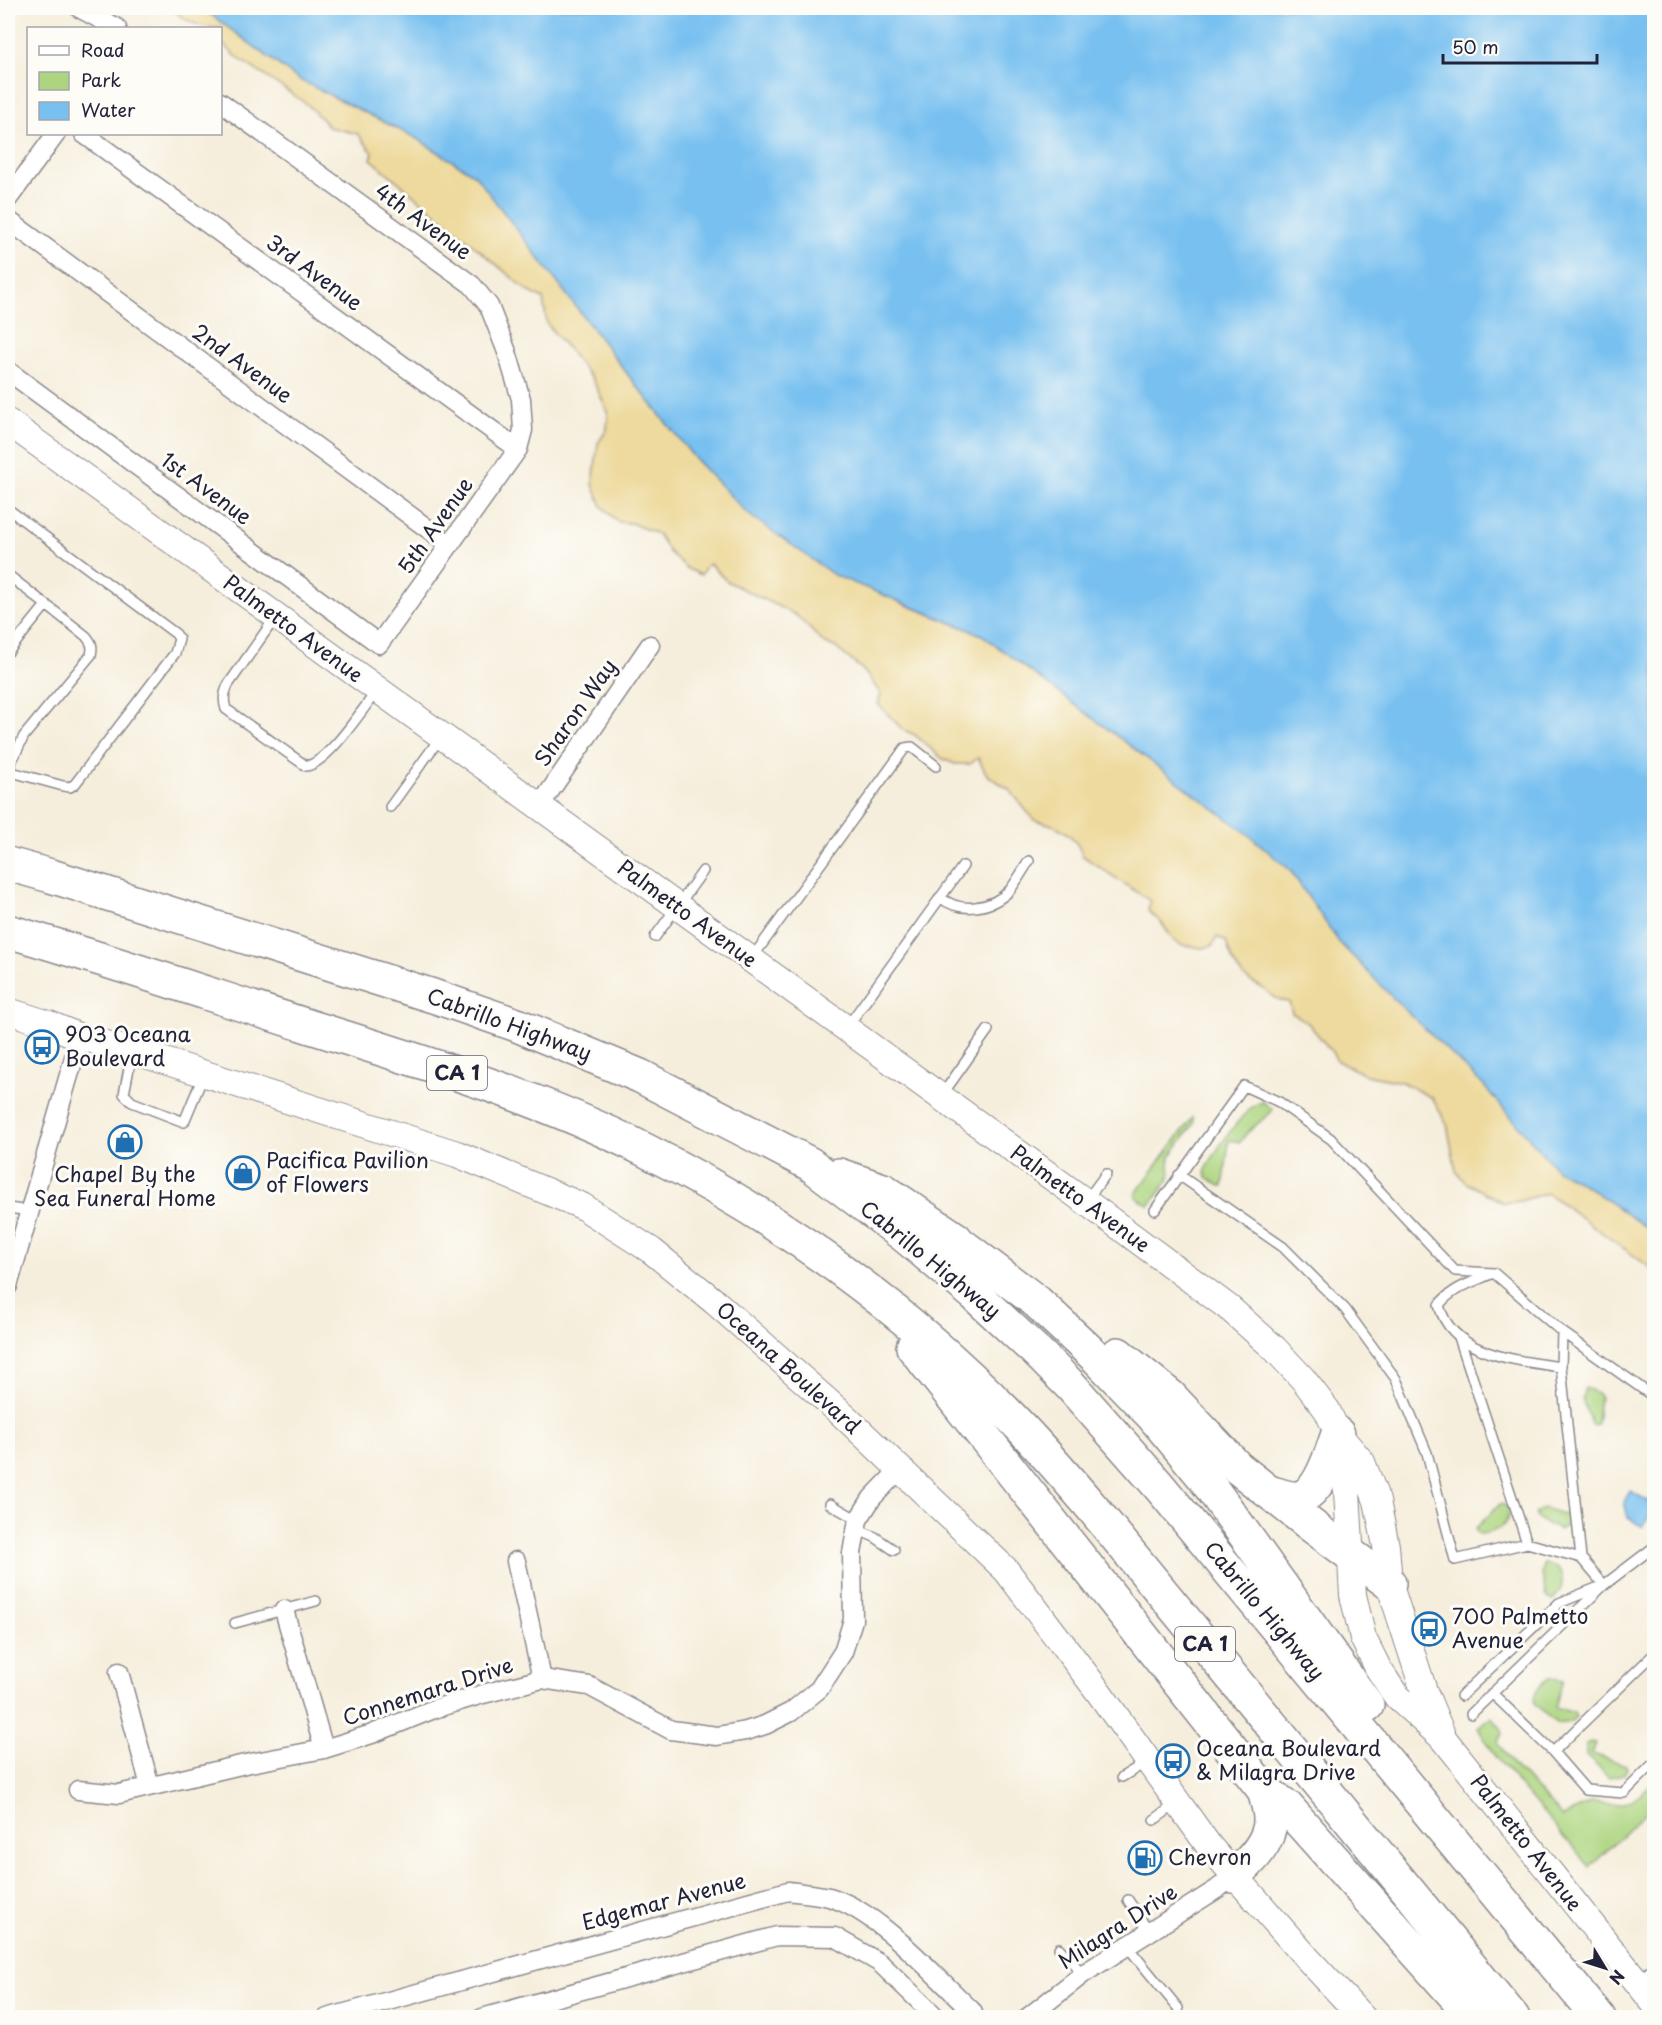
<svg xmlns="http://www.w3.org/2000/svg" width="1662" height="2025" viewBox="0 0 1662 2025" font-family="'Playpen Sans',sans-serif">
	<rect width="100%" height="100%" fill="#fdfcf7"/>
	<filter id="ink" filterUnits="userSpaceOnUse"><feTurbulence type="fractalNoise" baseFrequency=".0167" numOctaves="2"/><feDisplacementMap in="SourceGraphic" scale="12" xChannelSelector="R" yChannelSelector="G"/><feConvolveMatrix kernelMatrix="1 2 1 2 8 2 1 2 1" color-interpolation-filters="sRGB"/></filter>
	<filter id="wash" filterUnits="userSpaceOnUse"><feTurbulence type="fractalNoise" baseFrequency=".008" numOctaves="4" result="noise"/><feDisplacementMap in="SourceGraphic" scale="24" xChannelSelector="R" yChannelSelector="G"/><feGaussianBlur stdDeviation="1.35" result="paint"/><feColorMatrix in="noise" values="0 0 0 0 0 0 0 0 0 0 0 0 0 0 0 0 0 1.4 0 .05"/><feComposite in="paint" operator="in"/></filter>
	<g filter="url(#wash)">
		<rect width="100%" height="100%" fill="#f6eedc"/>
		<path fill="#add580" stroke="#687c5e" stroke-width="1.5" d="M1263,1102L1272,1109L1271,1112L1247,1133L1240,1142L1229,1140L1224,1182L1223,1186H1220L1207,1177L1205,1173C1210,1157 1247,1103 1263,1102Z
			M1193,1117L1194,1123L1170,1157L1169,1166L1170,1174L1168,1181L1149,1206L1136,1197V1193Z
			M1585,1388L1591,1390L1600,1396L1597,1424L1594,1425L1591,1423L1582,1399Z
			M1500,1504L1505,1505L1509,1510C1509,1527 1494,1533 1479,1534L1476,1531V1528Z
			M1543,1508L1573,1517L1574,1522L1559,1530L1537,1519L1535,1514Z
			M1544,1564C1567,1566 1566,1586 1553,1600L1547,1597L1542,1575Z
			M1552,1677L1563,1680L1555,1707L1574,1713L1576,1717L1570,1722L1557,1724L1535,1704C1531,1692 1543,1682 1552,1677Z
			M1492,1717L1501,1728L1503,1734L1497,1742L1513,1765L1563,1817L1592,1801C1624,1809 1632,1803 1654,1781V1804L1590,1867L1494,1755L1478,1728L1487,1719Z
			M1591,1742L1596,1743L1592,1754L1626,1765L1627,1769L1624,1774L1609,1777L1586,1756V1745Z"/>
		<path fill="#eeda9e" stroke="#887e6c" stroke-width="1.5" d="M171,8H202L298,79L416,138L475,175L629,376L696,460L748,514L901,603L982,635L1248,834L1290,870L1339,942L1395,999L1483,1085L1557,1170L1588,1187L1654,1233V1270L1547,1193L1520,1201L1504,1203L1465,1182L1456,1171L1447,1124L1432,1098L1402,1082L1366,1075L1337,1061L1332,1052L1308,1023L1292,1013L1289,1002C1278,1001 1273,996 1264,989C1259,985 1252,983 1247,979C1235,970 1230,955 1226,941L1217,937L1212,946L1202,948L1182,945L1174,941L1161,922L1148,911L1150,901L1083,856C1074,832 1058,825 1034,820L1009,789L987,775L978,758L970,764H955L943,759L915,735L902,729L878,704L881,694L864,671L835,647L824,643L796,615L728,582L710,564L706,566L701,575L688,569L669,552L658,534L631,523L618,522L602,506L593,485L598,443L607,430L608,412L593,380L547,324L543,299L528,291L371,159L373,153L358,134L329,127L307,104L238,58L221,42L220,28C200,28 185,22 171,8Z"/>
		<path fill="#77c0f0" stroke="#4c7196" stroke-width="1.5" d="M202,8H1654V1233L1588,1187L1557,1170L1483,1085L1394,999L1339,942L1290,870L1248,834L982,635L834,575L748,514L696,460L629,376L475,175L416,138L298,79Z
			M1630,1491L1650,1502V1507L1653,1509L1643,1527L1628,1518L1624,1502Z"/>
	</g>
	<g filter="url(#ink)">
		<g fill="none" stroke-linecap="round" stroke-linejoin="round">
			<defs>
				<path id="lane" d="M8,509L176,634L179,639L175,653L75,784L70,787L63,786L8,771
					M8,575L86,636C92,643 93,647 91,655L24,736L8,769
					M275,618L228,685C224,694 223,700 226,709L306,766C327,764 362,710 376,692
					M8,652L46,605
					M390,807L440,738
					M940,897C960,914 992,909 1010,890C1017,881 1023,870 1029,861
					M655,937L703,871
					M752,958L905,748L912,747L936,766
					M847,1027L963,866
					M132,1053L124,1094L132,1102L184,1122L204,1074
					M942,1095L988,1030
					M1179,1175L1283,1247L1345,1309L1396,1379L1427,1453L1455,1560L1527,1543L1581,1558L1604,1585
					M1086,1201L1106,1174
					M8,1208L30,1211
					M1155,1210L1244,1086L1279,1102L1331,1139L1455,1271L1494,1273L1562,1332L1654,1397
					M1491,1274C1473,1282 1452,1288 1439,1305C1452,1356 1517,1360 1561,1367
					M1562,1332L1561,1367L1581,1558
					M1459,1337L1527,1543
					M830,1504L858,1520
					M856,1529L875,1537L894,1550
					M235,1623L316,1601
					M1492,1693L1553,1752L1586,1790L1624,1793L1654,1763
					M1461,1696L1559,1603L1599,1587
					M1471,1714L1604,1585L1654,1547
					M1553,1752L1654,1654
					M1122,1777L1148,1761
					M1154,1820L1176,1804
					M1128,1900L1149,1932
					M1127,1946L1178,2008
					M1059,1948L1083,1974"/>
				<path id="street" d="M79,8L117,28
					M84,134L518,449
					M8,199L56,134
					M8,220L450,545
					M8,371L379,644L518,449L523,430L521,399L507,352L489,306L472,285L220,102
					M539,807L650,645
					M8,1286L80,1037
					M516,1561L542,1679
					M284,1610L324,1749
					M119,1672L150,1786
					M78,1790L119,1794L245,1764L324,1749L372,1734L434,1709L483,1694L542,1679L589,1686L671,1730L717,1736L746,1731L765,1725L791,1712L819,1689L843,1652L853,1620L852,1553L858,1520L872,1498L899,1470
					M1641,1986L1654,1973
					M327,2018L788,1891C801,1893 816,1894 829,1897C877,1910 936,1977 972,2011L975,2018
					M482,2018L777,1936L835,1937L880,1963L937,2018
					M1027,2018L1083,1974L1217,1889L1234,1876"/>
				<path id="secondary" d="M8,422L1086,1202L1229,1308L1274,1348L1303,1379L1327,1410L1338,1434L1347,1491L1353,1595L1363,1638L1378,1668L1397,1697L1444,1739L1654,2003
					M8,1011L49,1024L80,1037L133,1051L457,1154L582,1206L652,1251L715,1302L843,1415L1006,1570L1098,1691L1209,1846L1307,1958L1363,2018
					M1338,1434L1362,1462L1377,1501L1386,1546L1389,1583L1424,1691L1441,1732"/>
				<path id="highway" d="M8,864L51,876L433,996L517,1025L640,1076L810,1164L906,1237L974,1294L1039,1354L1071,1386L1159,1486L1599,2018
					M8,931C108,960 208,994 308,1026C423,1062 537,1096 645,1150C778,1217 901,1306 1006,1412C1037,1443 1066,1477 1095,1511L1513,2018
					M839,1175L883,1190L956,1239
					M938,1227L1037,1302L1098,1359L1152,1415L1202,1475L1367,1705
					M913,1347L1264,1790L1286,1806L1475,2018
					M1118,1354L1170,1396L1238,1468L1312,1526L1389,1583
					M1269,1492C1277,1494 1289,1499 1297,1498C1320,1495 1331,1453 1338,1434
					M1234,1876C1250,1862 1271,1842 1270,1819C1270,1809 1266,1799 1264,1790"/>
			</defs>
			<use href="#lane" stroke="#8c888c" stroke-width="12"/>
			<use href="#street" stroke="#8c888c" stroke-width="21"/>
			<use href="#secondary" stroke="#8c888c" stroke-width="28"/>
			<use href="#highway" stroke="#8c888c" stroke-width="36"/>
			<use href="#lane" stroke="#fff" stroke-width="9"/>
			<use href="#street" stroke="#fff" stroke-width="18"/>
			<use href="#secondary" stroke="#fff" stroke-width="26"/>
			<use href="#highway" stroke="#fff" stroke-width="33"/>
		</g>
	</g>
	<defs>
		<symbol id="bus-ring" viewBox="-11 -11 22 22"><circle r="9.5" fill="#fdfcf7" stroke="#1f6fb2" stroke-width="1.5"/><path d="M-5-6H5V4H4V6H2V4H-2V6H-4V4H-5ZM-3.5-4V0h7V-4ZM-3.5 1.2v1.5H-2V1.2ZM2 1.2v1.5H3.5V1.2Z" fill="#1f6fb2"/></symbol>
		<symbol id="shop-ring" viewBox="-11 -11 22 22"><circle r="9.5" fill="#fdfcf7" stroke="#1f6fb2" stroke-width="1.5"/><path d="M-5-2.5h2.3a2.7 3.5 0 0 1 5.4 0H5L5.5 6h-11ZM-1.5-2.5h3a1.5 2.3 0 0 0-3 0Z" fill="#1f6fb2"/></symbol>
		<symbol id="fuel-ring" viewBox="-11 -11 22 22"><circle r="9.5" fill="#fdfcf7" stroke="#1f6fb2" stroke-width="1.5"/><path d="M-5.5-6h7V0h2V4h1.3V-2.5L3-4.5l.8-.8L6-3V5H2.5V1h-1V6h-7ZM-4.2-4.7v3.2H.2V-4.7Z" fill="#1f6fb2"/></symbol>
	</defs>
	<g fill-rule="evenodd">
		<use href="#bus-ring" x="23" y="1028" width="38" height="38"/>
		<use href="#shop-ring" x="106" y="1123" width="38" height="38"/>
		<use href="#shop-ring" x="224" y="1154" width="38" height="38"/>
		<use href="#bus-ring" x="1410" y="1610" width="38" height="38"/>
		<use href="#bus-ring" x="1154" y="1742" width="38" height="38"/>
		<use href="#fuel-ring" x="1126" y="1839" width="38" height="38"/>
	</g>
	<g text-anchor="middle" stroke-width="6" stroke-linejoin="round" paint-order="stroke">
		<g fill="#fdfcf7" stroke="#646373" stroke-width="1.5">
			<rect x="427" y="1056" width="60" height="34" rx="4.5"/>
			<rect x="1175" y="1627" width="60" height="34" rx="4.5"/>
		</g>
		<g font-size="20" font-weight="bold" fill="#22223b">
			<text x="457" y="1080">CA 1</text>
			<text x="1205" y="1651">CA 1</text>
		</g>
		<g font-size="21" fill="#22223b" stroke="#fdfcf7">
			<text transform="translate(423 222) rotate(36)" y="7">4th Avenue</text>
			<text transform="translate(314 273) rotate(36)" y="7">3rd Avenue</text>
			<text transform="translate(242 364) rotate(36)" y="7">2nd Avenue</text>
			<text transform="translate(206 489) rotate(36)" y="7">1st Avenue</text>
			<text transform="translate(436 526) rotate(-55)" y="7">5th Avenue</text>
			<text transform="translate(293 629) rotate(36)" y="7">Palmetto Avenue</text>
			<text transform="translate(576 713) rotate(-55)" y="7">Sharon Way</text>
			<text transform="translate(687 914) rotate(36)" y="7">Palmetto Avenue</text>
			<text transform="translate(509 1025) rotate(20)" y="7">Cabrillo Highway</text>
			<text transform="translate(1080 1199) rotate(36)" y="7">Palmetto Avenue</text>
			<text transform="translate(930 1260) rotate(39)" y="7">Cabrillo Highway</text>
			<text transform="translate(788 1368) rotate(42)" y="7">Oceana Boulevard</text>
			<text transform="translate(1264 1611) rotate(50)" y="7">Cabrillo Highway</text>
			<text transform="translate(428 1692) rotate(-18)" y="7">Connemara Drive</text>
			<text transform="translate(1526 1843) rotate(52)" y="7">Palmetto Avenue</text>
			<text transform="translate(664 1902) rotate(-15)" y="7">Edgemar Avenue</text>
			<text transform="translate(1118 1927) rotate(-33)" y="7">Milagra Drive</text>
		</g>
		<g font-size="21" fill="#22223b" stroke="#fdfcf7" text-anchor="start">
			<text x="65" y="1042">903 Oceana<tspan x="65" dy="24">Boulevard</tspan></text>
			<text x="266" y="1168">Pacifica Pavilion<tspan x="266" dy="24">of Flowers</tspan></text>
			<text x="125" y="1182" text-anchor="middle">Chapel By the<tspan x="125" dy="24">Sea Funeral Home</tspan></text>
			<text x="1452" y="1624">700 Palmetto<tspan x="1452" dy="24">Avenue</tspan></text>
			<text x="1196" y="1756">Oceana Boulevard<tspan x="1196" dy="24">&amp; Milagra Drive</tspan></text>
			<text x="1168" y="1865">Chevron</text>
		</g>
	</g>
	<rect width="1662" height="2025" fill="none" stroke="#fdfcf7" stroke-width="30"/>
	<rect x="27" y="27" width="195" height="108" fill="#fdfcf7" stroke="#a5a5ac" stroke-width="1.5"/>
	<rect x="39" y="46" width="30" height="9" fill="#ffffff" stroke="#a5a5ac" stroke-width="1.5"/>
	<text x="81" y="57" font-size="18" fill="#22223b">Road</text>
	<rect x="39" y="72" width="30" height="18" fill="#add580" stroke="#a5a5ac" stroke-width="1.5"/>
	<text x="81" y="87" font-size="18" fill="#22223b">Park</text>
	<rect x="39" y="102" width="30" height="18" fill="#77c0f0" stroke="#a5a5ac" stroke-width="1.5"/>
	<text x="81" y="117" font-size="18" fill="#22223b">Water</text>
	<g transform="translate(1605 1968) rotate(128)" stroke="#fdfcf7" stroke-width="4.5" paint-order="stroke">
	<path d="M0-4.5L10 22L0 15L-10 22Z" fill="#22223b"/>
	<text y="-9" font-size="16" font-weight="bold" text-anchor="middle" fill="#22223b">N</text>
	</g>
	<path d="M1443 54v9h154v-9" fill="none" stroke="#22223b" stroke-width="3"/>
	<text x="1452" y="54" font-size="18" fill="#22223b" stroke="#fdfcf7" stroke-width="4.5" paint-order="stroke">50 m</text>
</svg>
